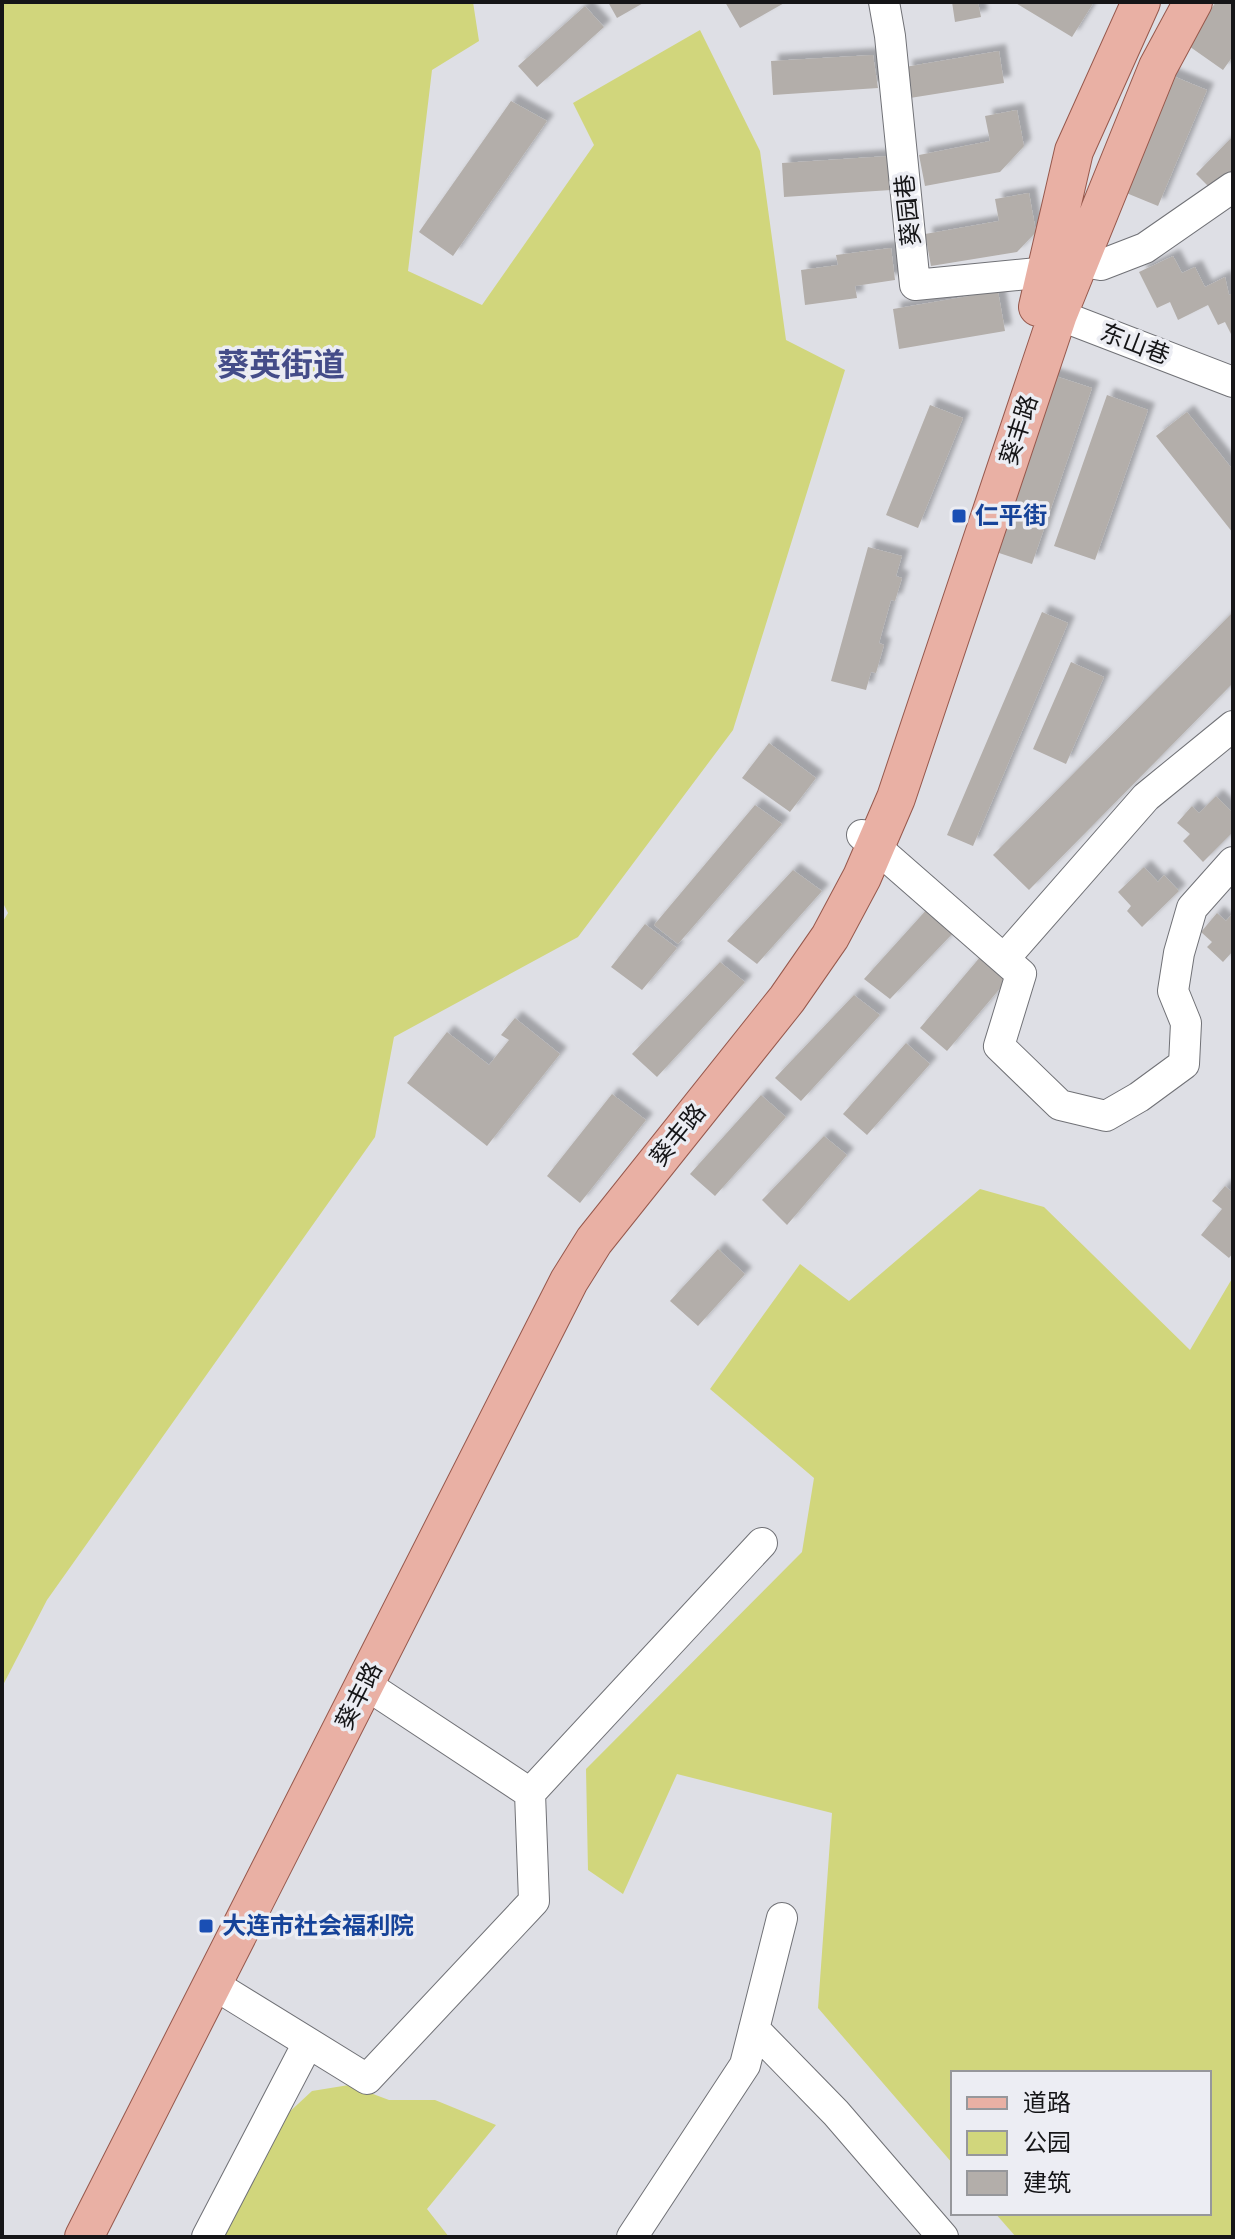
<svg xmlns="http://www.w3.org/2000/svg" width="1235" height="2239" viewBox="0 0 1235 2239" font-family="'Asap Condensed','Noto Sans SC',sans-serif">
	<defs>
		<filter id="shadow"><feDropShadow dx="7" dy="-7" stdDeviation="2" flood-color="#0004"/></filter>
	</defs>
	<rect width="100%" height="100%" fill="#dedfe5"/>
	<path fill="#d1d67c" d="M2,2H473L479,41L432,70L408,271L482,305L594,145L573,103L700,30L760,151L786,340L845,370L733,730L578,937L394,1037L375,1137L47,1600L2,1687V923L8,913L2,901Z
		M980,1189L1044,1207L1190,1350L1233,1277V2237H1016L995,2213H1209V2073H953V2164L818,2008L832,1813L677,1774L623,1894L588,1870L586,1769L802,1552L814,1478L710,1389L800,1264L849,1301Z
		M349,2085L389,2100H435L496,2125L427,2209L449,2237H222L285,2116L312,2091Z"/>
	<path fill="#b3aeaa" filter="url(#shadow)" d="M608,2H645L617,18Z
		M725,2H786L740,28Z
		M952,2H978L981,17L955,22Z
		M1014,2H1094L1072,37Z
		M1216,2H1233V56L1223,70L1186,44Z
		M585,6L604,27L537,87L518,66Z
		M999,51L1004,83L910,98L905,67Z
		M873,55L878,88L773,95L771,61Z
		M1168,74L1207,90L1158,206L1119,190Z
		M511,101L547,121L453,256L419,232Z
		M1017,110L1024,146L1000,172L925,186L919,155L990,141L985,116Z
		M1233,136V174L1215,193L1196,174Z
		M889,156L891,190L784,197L782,163Z
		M1029,193L1036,232L1017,252L931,266L925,234L999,221L995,199Z
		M891,248L895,280L855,286L857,298L805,305L801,270L838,265L836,255Z
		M1173,256L1182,273L1195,267L1205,287L1225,277L1229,295L1233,293V338L1225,322L1218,325L1208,305L1178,320L1170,302L1157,308L1139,272Z
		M998,291L1005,331L899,349L893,309Z
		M1046,373L1092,388L1032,564L987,549Z
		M1107,395L1148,410L1095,560L1054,546Z
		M930,405L963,418L918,528L886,515Z
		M1187,412L1233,470V533L1156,436Z
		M868,547L902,556L896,576L902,578L895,601L891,600L879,643L884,645L876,673L871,672L866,690L831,681Z
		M1042,612L1068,623L973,846L947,835Z
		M1233,612V683L1029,890L993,855Z
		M1071,662L1104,677L1066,764L1033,749Z
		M769,743L816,778L790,812L742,778Z
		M1216,796L1233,813V832L1203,862L1183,841L1190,834L1177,823L1192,806L1199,813Z
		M755,805L782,824L678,944L654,925Z
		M1144,867L1158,882L1164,875L1179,891L1142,927L1127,911L1131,906L1118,892Z
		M793,870L822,891L757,964L727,941Z
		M929,907L955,931L890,999L864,979Z
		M1217,913L1226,921L1233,913V951L1223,962L1207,947L1212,942L1201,932Z
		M645,924L677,948L642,990L611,967Z
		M981,956L1008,979L947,1051L920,1028Z
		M720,962L745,982L657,1077L632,1054Z
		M854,995L880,1015L801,1101L775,1078Z
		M515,1018L560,1054L487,1146L407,1083L447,1032L489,1065L509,1040L501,1035Z
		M906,1043L930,1064L867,1135L843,1114Z
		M612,1094L646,1120L580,1203L547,1176Z
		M761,1095L786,1117L715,1196L690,1174Z
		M824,1136L847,1155L787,1225L762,1200Z
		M1225,1186L1233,1193V1253L1229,1258L1201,1235L1222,1209L1212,1201Z
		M718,1249L745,1274L698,1326L670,1301Z"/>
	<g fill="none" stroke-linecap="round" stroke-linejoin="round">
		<defs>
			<path id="minor" d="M884,2L890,36L915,285L1048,272
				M1078,261L1101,265L1145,248L1233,187
				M1038,307L1233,382
				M862,835L1021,974L999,1046L1060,1105L1106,1116L1139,1097L1184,1064L1186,1023L1173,991L1179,953L1192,908L1233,862
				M1004,959L1146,797L1233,726
				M530,1793L762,1543
				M213,1984L367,2079L534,1901L530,1793L365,1684
				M754,2029L836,2113L943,2237
				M207,2237L308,2043
				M632,2237L745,2065L782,1918"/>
			<path id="major" d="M1038,307L1074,151L1141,2
				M84,2237L569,1281L594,1241L787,999L830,937L862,877L896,798L1058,314L1158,67L1193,2"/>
		</defs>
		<use href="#minor" stroke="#707176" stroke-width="32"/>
		<use href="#major" stroke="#96584c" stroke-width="40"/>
		<use href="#minor" stroke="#fff" stroke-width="30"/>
		<use href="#major" stroke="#e9b0a4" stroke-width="38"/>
	</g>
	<g fill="#1a4fb4" stroke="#ecedf3" stroke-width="3">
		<rect x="951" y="508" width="16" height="16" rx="4"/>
		<rect x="198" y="1918" width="16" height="16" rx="4"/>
	</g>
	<g text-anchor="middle" stroke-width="7" stroke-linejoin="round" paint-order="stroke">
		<g font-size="24" fill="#151517" stroke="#ecedf3">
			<text transform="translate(908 210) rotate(-96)" y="8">葵园巷</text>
			<text transform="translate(1135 344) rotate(21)" y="8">东山巷</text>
			<text transform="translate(1019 430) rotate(-72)" y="8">葵丰路</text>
			<text transform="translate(678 1135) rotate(-51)" y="8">葵丰路</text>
			<text transform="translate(359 1696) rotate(-63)" y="8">葵丰路</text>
		</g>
		<g font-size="24" font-weight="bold" fill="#164399" stroke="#ecedf3" text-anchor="start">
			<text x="975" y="524">仁平街</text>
			<text x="222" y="1934">大连市社会福利院</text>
		</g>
		<g font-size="32" font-weight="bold" fill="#444c88" stroke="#ecedf3">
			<text x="281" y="376">葵英街道</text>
		</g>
	</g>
	<rect width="1235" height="2239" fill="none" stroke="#151517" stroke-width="8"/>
	<rect x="951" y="2071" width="260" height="144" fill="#ecedf3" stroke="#96979b" stroke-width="2"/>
	<rect x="967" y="2097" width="40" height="12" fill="#e9b0a4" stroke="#96979b" stroke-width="2"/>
	<text x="1023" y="2111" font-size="24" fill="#151517">道路</text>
	<rect x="967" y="2131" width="40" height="24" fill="#d1d67c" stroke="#96979b" stroke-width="2"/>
	<text x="1023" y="2151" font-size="24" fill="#151517">公园</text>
	<rect x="967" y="2171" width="40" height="24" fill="#b3aeaa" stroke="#96979b" stroke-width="2"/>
	<text x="1023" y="2191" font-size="24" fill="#151517">建筑</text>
</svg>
